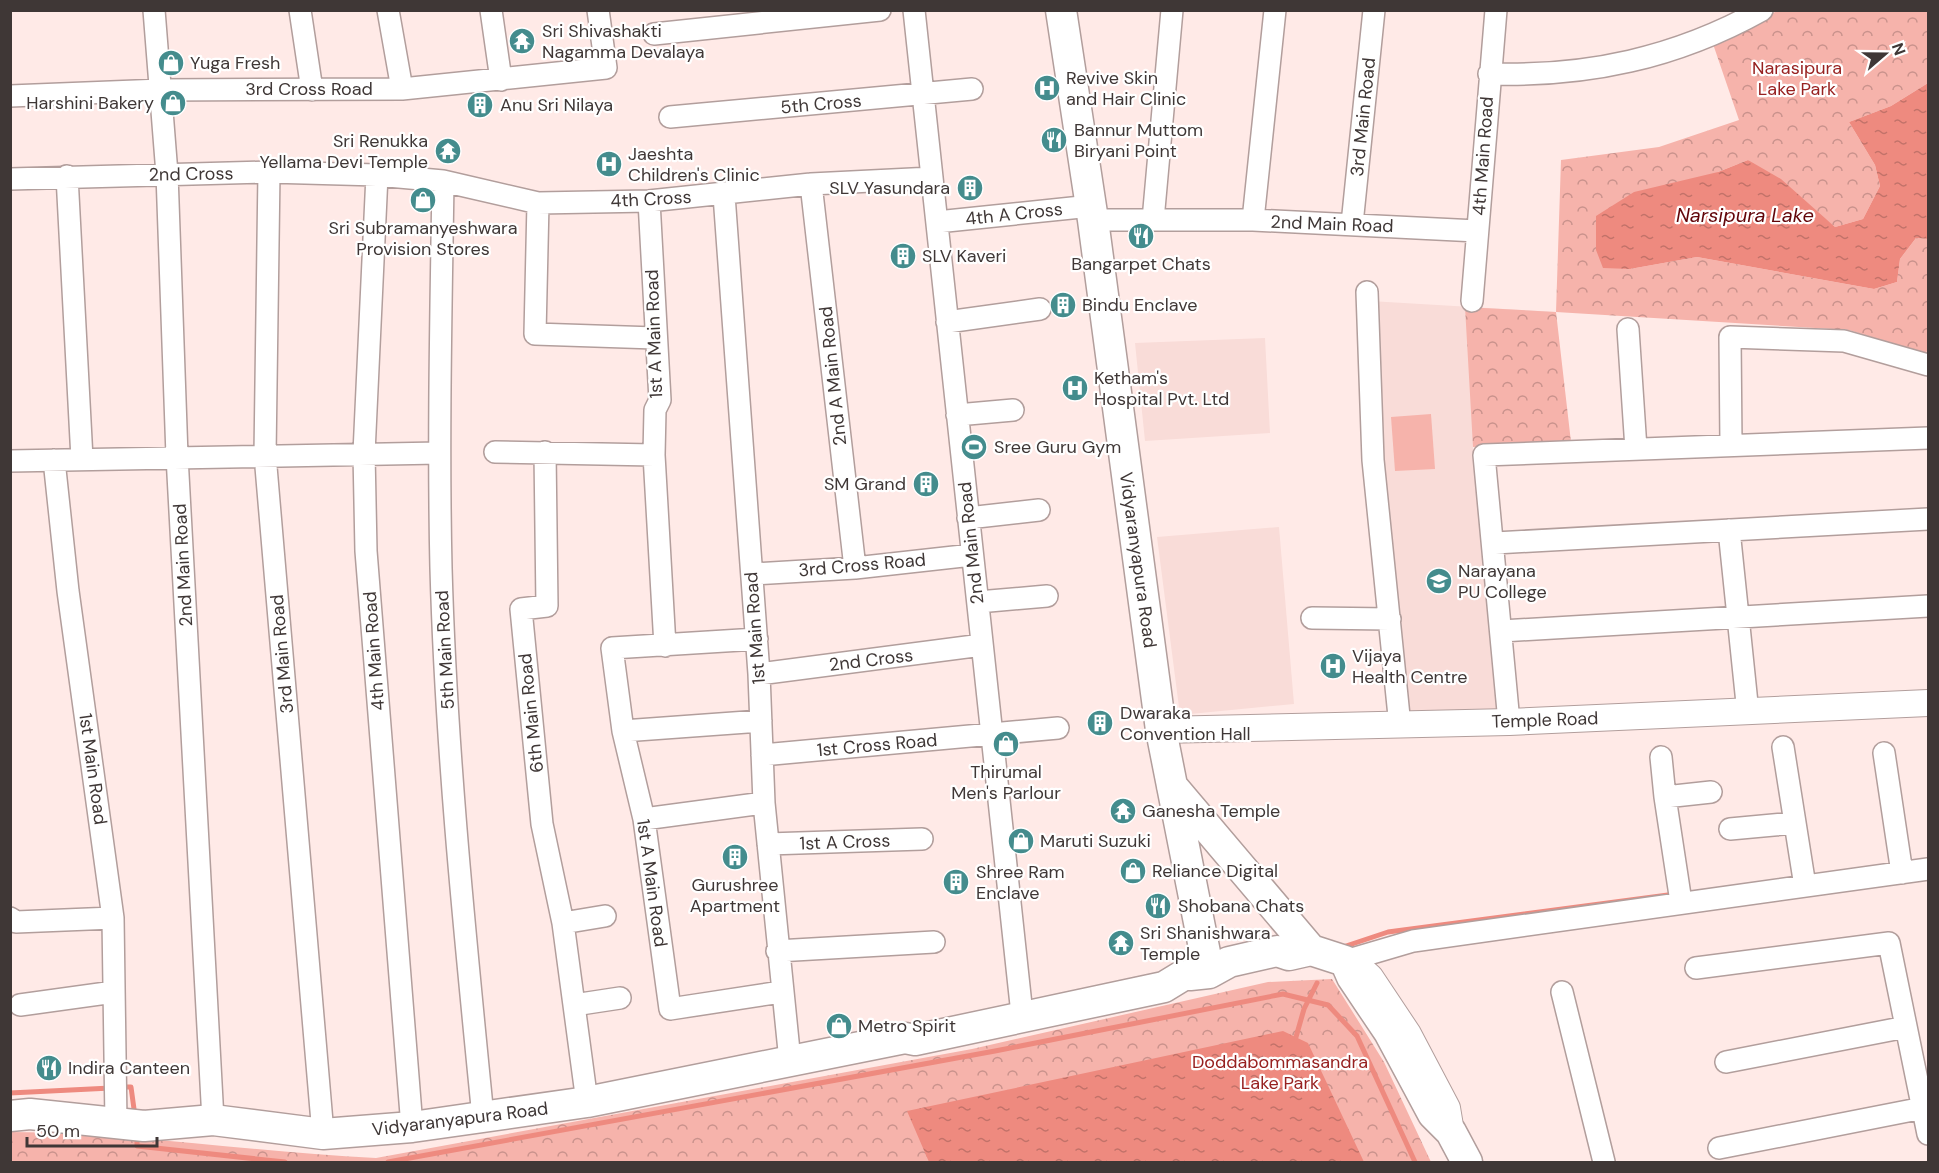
<svg xmlns="http://www.w3.org/2000/svg" width="1939" height="1173" viewBox="0 0 1939 1173" font-family="'DM Sans',sans-serif">
	<defs>
		<pattern id="park-crowns" width="20" height="18" patternUnits="userSpaceOnUse" patternTransform="scale(1.5)"><rect width="20" height="18" fill="#f6b3ab"/><path d="M2 6a3 3 0 1 1 6 0M12 15a3 3 0 1 1 6 0" fill="none" stroke="#c9928c"/></pattern>
		<pattern id="water-ripples" width="26" height="14" patternUnits="userSpaceOnUse" patternTransform="scale(1.5)"><rect width="26" height="14" fill="#ee8a7f"/><path d="M2 4q2-2 4 0t4 0M15 11q2-2 4 0t4 0" fill="none" stroke="#c27269"/></pattern>
	</defs>
	<rect width="100%" height="100%" fill="#ffeae7"/>
	<path fill="#f9dcd8" d="M1370,301L1556,312L1473,447L1502,716L1402,717Z
		M1265,338L1270,433L1145,441L1135,343Z
		M1279,527L1294,704L1180,715L1157,537Z"/>
	<path fill="#f6b3ab" d="M1431,414L1435,469L1395,471L1391,417Z"/>
	<path fill="url(#park-crowns)" d="M1777,11H1928V83L1891,106L1849,122L1875,165L1880,186L1863,219L1835,227L1748,160L1718,172L1630,269L1697,257L1874,289L1897,282L1900,259L1916,238L1928,239V347L1926,354L1849,330L1556,312L1571,442L1473,447L1465,307L1556,312L1561,160L1659,147L1739,120L1713,44Z
		M1332,979L1384,1062L1431,1162H11V1132C132,1133 254,1152 376,1158L972,1049L1268,982Z"/>
	<path fill="url(#water-ripples)" d="M1928,83V239L1916,238L1900,259L1897,282L1874,289L1697,257L1630,269L1603,268L1596,250V216L1634,192L1718,172L1748,160L1781,179L1835,227L1863,219L1880,186L1875,165L1849,122L1891,106Z
		M1283,1031L1308,1043L1364,1162H929L907,1111Z"/>
	<g fill="none" stroke-linecap="round" stroke-linejoin="round">
		<path stroke="#ee8a7f" stroke-width="5" d="M1340,948L1388,932L1668,895
			M1296,1037L1304,1009L1317,983
			M120,1087H131L134,1109
			M10,1093L111,1088
			M137,1141V1146L285,1162
			M388,1162L995,1051L1283,994L1328,1005L1357,1036L1415,1162"/>
		<defs>
			<path id="minor" d="M154,10L167,174L177,456L213,1120
				M300,10L312,90
				M388,10L402,89
				M491,10L501,80
				M914,10L1021,1005
				M1275,10L1253,220L1477,231
				M654,34L880,10
				M1489,74C1587,77 1676,58 1762,10
				M10,96L161,90L402,89L606,68L598,10
				M670,117L972,89
				M269,172L265,455L323,1134
				M377,175L364,453L366,551L412,1127
				M67,176L82,459
				M10,179L269,172L377,175L443,181L538,203L649,201L811,184L932,178
				M443,181C441,310 438,439 441,568C446,751 465,935 483,1117
				M811,184L855,568
				M724,195L759,674L764,803L790,1061
				M649,201L660,400L655,410L654,455L665,646
				M538,203L535,334L655,338
				M1093,220H1153L1172,10
				M1153,220H1253
				M937,222L1091,206
				M1352,224L1374,10
				M1367,292L1373,460L1400,726
				M1472,301L1496,10
				M947,322L1040,309
				M1628,329L1636,449
				M957,415L1013,410
				M1731,445L1730,337L1844,341L1928,365
				M495,452L654,455
				M545,452L547,606L521,609L542,824L563,923L587,1102
				M54,460L68,591L113,918L116,1123
				M10,461L439,453
				M968,518L1039,510
				M1729,530L1748,713
				M1495,543L1928,519
				M752,574L855,568L972,555
				M978,602L1047,596
				M1312,618L1390,619
				M1502,631L1928,606
				M757,639L612,648L623,731L644,819L670,1009L781,992
				M759,674L982,645
				M1509,722L1484,455L1928,438
				M623,731L761,721
				M1783,747L1805,886
				M1884,753L1902,873
				M762,755L1058,728
				M1661,757L1665,797
				M644,819L764,803
				M1730,829L1795,823
				M768,844L922,839
				M1681,902L1665,797L1711,792
				M10,918L16,922L113,918
				M563,923L605,916
				M777,951L934,942
				M1345,961L1413,941L1928,869
				M1696,968L1889,943L1928,1134
				M1562,992L1604,1162
				M20,1005L114,992
				M574,1005L620,998
				M1726,1062L1906,1027
				M1719,1148L1923,1108"/>
			<path id="tertiary" d="M1161,730L1509,722L1928,703
				M1345,961L1359,967L1370,977L1408,1034L1447,1108L1451,1132"/>
			<path id="secondary" d="M1061,10L1093,220L1161,730L1209,973
				M1172,786L1311,950
				M1190,975L1209,973L1229,962L1277,951L1289,955L1311,950L1345,961L1352,977L1389,1032L1433,1114L1451,1132L1467,1162
				M10,1116L30,1114L144,1126L213,1120L323,1134L412,1127L587,1102L905,1038L915,1040L1164,987L1182,976"/>
		</defs>
		<use href="#minor" stroke="#b29e9c" stroke-width="24"/>
		<use href="#tertiary" stroke="#b29e9c" stroke-width="28"/>
		<use href="#secondary" stroke="#b29e9c" stroke-width="33"/>
		<use href="#minor" stroke="#fff" stroke-width="21"/>
		<use href="#tertiary" stroke="#fff" stroke-width="26"/>
		<use href="#secondary" stroke="#fff" stroke-width="30"/>
	</g>
	<defs>
		<symbol id="temple-disc" viewBox="-11 -11 22 22"><circle r="9.5" fill="#448c8d" stroke="#fff"/><path d="M0-6L5-2H3V0L6.5 2.5H4V6H1.5V3h-3V6H-4V2.5H-6.5L-3 0V-2H-5Z" fill="#fff"/></symbol>
		<symbol id="shop-disc" viewBox="-11 -11 22 22"><circle r="9.5" fill="#448c8d" stroke="#fff"/><path d="M-5-2.5h2.3a2.7 3.5 0 0 1 5.4 0H5L5.5 6h-11ZM-1.5-2.5h3a1.5 2.3 0 0 0-3 0Z" fill="#fff"/></symbol>
		<symbol id="hospital-disc" viewBox="-11 -11 22 22"><circle r="9.5" fill="#448c8d" stroke="#fff"/><path d="M-5-5h3v3.5h4V-5h3V5h-3V1.5h-4V5h-3Z" fill="#fff"/></symbol>
		<symbol id="building-disc" viewBox="-11 -11 22 22"><circle r="9.5" fill="#448c8d" stroke="#fff"/><path d="M-4-6H4V6H1V3H-1V6H-4ZM-2.5-4.3h1.7v1.8h-1.7ZM.8-4.3h1.7v1.8H.8ZM-2.5-1h1.7V.8h-1.7ZM.8-1h1.7V.8H.8Z" fill="#fff"/></symbol>
		<symbol id="restaurant-disc" viewBox="-11 -11 22 22"><circle r="9.5" fill="#448c8d" stroke="#fff"/><path d="M-5-6h1v4h1v-4h1v4h1v-4h1v5L-1.5 .5V6h-2V.5L-5-1ZM5-6V6H3V1.5H1.5Q1.5-4 5-6Z" fill="#fff"/></symbol>
		<symbol id="stadium-disc" viewBox="-11 -11 22 22"><circle r="9.5" fill="#448c8d" stroke="#fff"/><path d="M0-5a6.5 5 0 1 0 0 10a6.5 5 0 1 0 0-10ZM-3.5-1.8h7v3.6h-7Z" fill="#fff"/></symbol>
		<symbol id="school-disc" viewBox="-11 -11 22 22"><circle r="9.5" fill="#448c8d" stroke="#fff"/><path d="M0-5L7-2L0 1L-7-2ZM-4 1L0 2.5L4 1V4Q0 6-4 4Z" fill="#fff"/></symbol>
	</defs>
	<g fill-rule="evenodd">
		<use href="#temple-disc" x="507" y="26" width="30" height="30"/>
		<use href="#shop-disc" x="156" y="48" width="30" height="30"/>
		<use href="#hospital-disc" x="1032" y="73" width="30" height="30"/>
		<use href="#shop-disc" x="158" y="88" width="30" height="30"/>
		<use href="#building-disc" x="465" y="90" width="30" height="30"/>
		<use href="#restaurant-disc" x="1039" y="125" width="30" height="30"/>
		<use href="#temple-disc" x="433" y="136" width="30" height="30"/>
		<use href="#hospital-disc" x="594" y="149" width="30" height="30"/>
		<use href="#building-disc" x="955" y="173" width="30" height="30"/>
		<use href="#shop-disc" x="408" y="185" width="30" height="30"/>
		<use href="#restaurant-disc" x="1126" y="221" width="30" height="30"/>
		<use href="#building-disc" x="888" y="241" width="30" height="30"/>
		<use href="#building-disc" x="1048" y="290" width="30" height="30"/>
		<use href="#hospital-disc" x="1060" y="373" width="30" height="30"/>
		<use href="#stadium-disc" x="959" y="432" width="30" height="30"/>
		<use href="#building-disc" x="911" y="469" width="30" height="30"/>
		<use href="#school-disc" x="1424" y="566" width="30" height="30"/>
		<use href="#hospital-disc" x="1318" y="651" width="30" height="30"/>
		<use href="#building-disc" x="1085" y="708" width="30" height="30"/>
		<use href="#shop-disc" x="991" y="729" width="30" height="30"/>
		<use href="#temple-disc" x="1108" y="796" width="30" height="30"/>
		<use href="#shop-disc" x="1006" y="826" width="30" height="30"/>
		<use href="#building-disc" x="720" y="842" width="30" height="30"/>
		<use href="#shop-disc" x="1118" y="856" width="30" height="30"/>
		<use href="#building-disc" x="941" y="867" width="30" height="30"/>
		<use href="#restaurant-disc" x="1143" y="891" width="30" height="30"/>
		<use href="#temple-disc" x="1106" y="928" width="30" height="30"/>
		<use href="#shop-disc" x="824" y="1011" width="30" height="30"/>
		<use href="#restaurant-disc" x="34" y="1053" width="30" height="30"/>
	</g>
	<g text-anchor="middle" stroke-width="4.5" stroke-linejoin="round" paint-order="stroke">
		<g font-size="18" fill="#3f3736" stroke="#fff" text-anchor="start">
			<text x="542" y="37">Sri Shivashakti<tspan x="542" dy="21">Nagamma Devalaya</tspan></text>
			<text x="190" y="69">Yuga Fresh</text>
			<text x="1066" y="84">Revive Skin<tspan x="1066" dy="21">and Hair Clinic</tspan></text>
			<text x="154" y="109" text-anchor="end">Harshini Bakery</text>
			<text x="500" y="111">Anu Sri Nilaya</text>
			<text x="1074" y="136">Bannur Muttom<tspan x="1074" dy="21">Biryani Point</tspan></text>
			<text x="428" y="147" text-anchor="end">Sri Renukka<tspan x="428" dy="21">Yellama Devi Temple</tspan></text>
			<text x="628" y="160">Jaeshta<tspan x="628" dy="21">Children's Clinic</tspan></text>
			<text x="950" y="194" text-anchor="end">SLV Yasundara</text>
			<text x="423" y="234" text-anchor="middle">Sri Subramanyeshwara<tspan x="423" dy="21">Provision Stores</tspan></text>
			<text x="922" y="262">SLV Kaveri</text>
			<text x="1141" y="270" text-anchor="middle">Bangarpet Chats</text>
			<text x="1082" y="311">Bindu Enclave</text>
			<text x="1094" y="384">Ketham's<tspan x="1094" dy="21">Hospital Pvt. Ltd</tspan></text>
			<text x="994" y="453">Sree Guru Gym</text>
			<text x="906" y="490" text-anchor="end">SM Grand</text>
			<text x="1458" y="577">Narayana<tspan x="1458" dy="21">PU College</tspan></text>
			<text x="1352" y="662">Vijaya<tspan x="1352" dy="21">Health Centre</tspan></text>
			<text x="1120" y="719">Dwaraka<tspan x="1120" dy="21">Convention Hall</tspan></text>
			<text x="1006" y="778" text-anchor="middle">Thirumal<tspan x="1006" dy="21">Men's Parlour</tspan></text>
			<text x="1142" y="817">Ganesha Temple</text>
			<text x="1040" y="847">Maruti Suzuki</text>
			<text x="1152" y="877">Reliance Digital</text>
			<text x="976" y="878">Shree Ram<tspan x="976" dy="21">Enclave</tspan></text>
			<text x="735" y="891" text-anchor="middle">Gurushree<tspan x="735" dy="21">Apartment</tspan></text>
			<text x="1178" y="912">Shobana Chats</text>
			<text x="1140" y="939">Sri Shanishwara<tspan x="1140" dy="21">Temple</tspan></text>
			<text x="858" y="1032">Metro Spirit</text>
			<text x="68" y="1074">Indira Canteen</text>
		</g>
		<g font-size="18" fill="#972120" stroke="#fff">
			<text x="1797" y="74">Narasipura<tspan x="1797" dy="21">Lake Park</tspan></text>
			<text x="1280" y="1068">Doddabommasandra<tspan x="1280" dy="21">Lake Park</tspan></text>
		</g>
		<g font-size="18" fill="#3f3736" stroke="#fff">
			<text x="309" y="95">3rd Cross Road</text>
			<text transform="translate(821 104) rotate(-5)" y="6">5th Cross</text>
			<text transform="translate(1363 117) rotate(-84)" y="6">3rd Main Road</text>
			<text transform="translate(1483 156) rotate(-86)" y="6">4th Main Road</text>
			<text transform="translate(191 174) rotate(-1)" y="6">2nd Cross</text>
			<text transform="translate(651 199) rotate(-3)" y="6">4th Cross</text>
			<text transform="translate(1014 214) rotate(-6)" y="6">4th A Cross</text>
			<text transform="translate(1332 224) rotate(2)" y="6">2nd Main Road</text>
			<text transform="translate(654 334) rotate(-92)" y="6">1st A Main Road</text>
			<text transform="translate(833 376) rotate(-96)" y="6">2nd A Main Road</text>
			<text transform="translate(971 543) rotate(-96)" y="6">2nd Main Road</text>
			<text transform="translate(1138 560) rotate(82)" y="6">Vidyaranyapura Road</text>
			<text transform="translate(183 565) rotate(-93)" y="6">2nd Main Road</text>
			<text transform="translate(862 565) rotate(-5)" y="6">3rd Cross Road</text>
			<text transform="translate(755 628) rotate(-94)" y="6">1st Main Road</text>
			<text transform="translate(445 650) rotate(-93)" y="6">5th Main Road</text>
			<text transform="translate(374 651) rotate(-94)" y="6">4th Main Road</text>
			<text transform="translate(282 654) rotate(-95)" y="6">3rd Main Road</text>
			<text transform="translate(871 660) rotate(-7)" y="6">2nd Cross</text>
			<text transform="translate(531 713) rotate(-96)" y="6">6th Main Road</text>
			<text transform="translate(1545 720) rotate(-2)" y="6">Temple Road</text>
			<text transform="translate(877 745) rotate(-5)" y="6">1st Cross Road</text>
			<text transform="translate(93 769) rotate(82)" y="6">1st Main Road</text>
			<text transform="translate(845 842) rotate(-2)" y="6">1st A Cross</text>
			<text transform="translate(652 883) rotate(82)" y="6">1st A Main Road</text>
			<text transform="translate(460 1119) rotate(-7)" y="6">Vidyaranyapura Road</text>
		</g>
		<g font-size="20" font-style="italic" fill="#620509" stroke="#fff">
			<text x="1745" y="222">Narsipura Lake</text>
		</g>
	</g>
	<rect width="1939" height="1173" fill="none" stroke="#3f3736" stroke-width="24"/>
	<g transform="translate(1885 54) rotate(70)" stroke="#ffffff" stroke-width="4.5" paint-order="stroke">
	<path d="M0-4.5L10 22L0 15L-10 22Z" fill="#3f3736"/>
	<text y="-9" font-size="16" font-weight="bold" text-anchor="middle" fill="#3f3736">N</text>
	</g>
	<path d="M27 1137v9h130v-9" fill="none" stroke="#3f3736" stroke-width="3"/>
	<text x="36" y="1137" font-size="18" fill="#3f3736" stroke="#ffffff" stroke-width="4.5" paint-order="stroke">50 m</text>
</svg>
